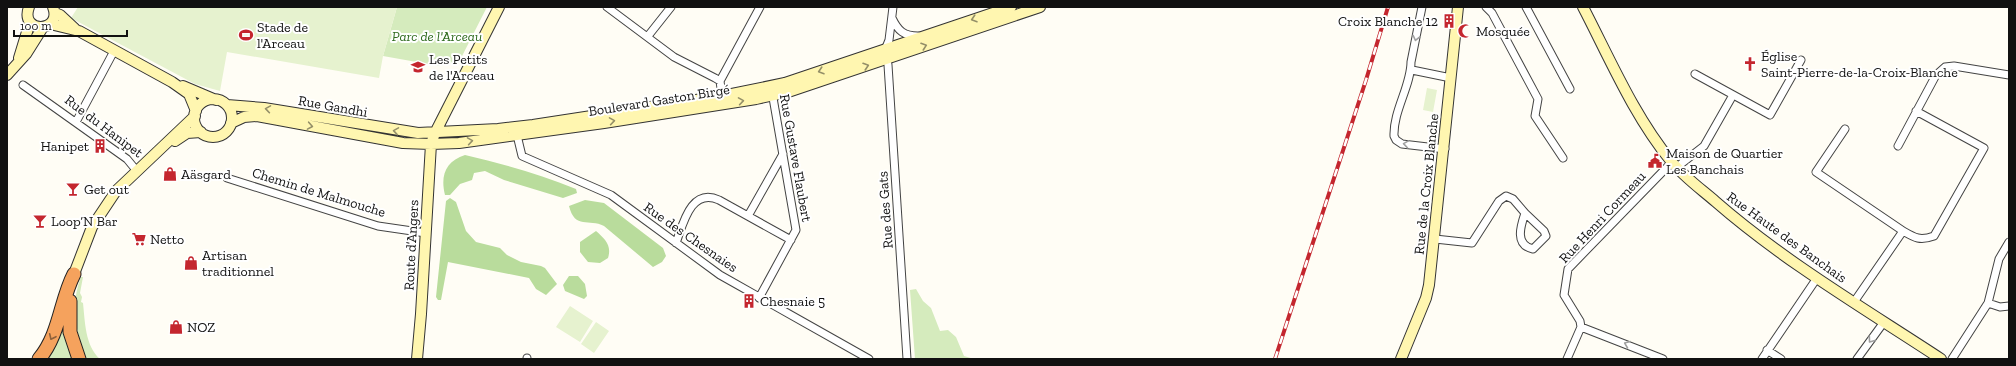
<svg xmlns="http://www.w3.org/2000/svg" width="2016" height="366" viewBox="0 0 2016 366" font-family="'Zilla Slab',serif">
	<rect width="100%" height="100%" fill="#fffdf5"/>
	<path fill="#d5ebbd" d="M397,7H487L458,64L452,63L439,66L383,56Z
		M81,277H83L80,293L82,297L81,302L83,303C85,321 85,346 100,359H86C76,334 70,303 81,277Z
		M916,289L923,301L931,308L940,331L948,330L956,337L964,356L974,359H915L910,290Z
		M65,317L75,359H44Z"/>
	<path fill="#b9dc9c" d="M465,155C503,164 540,174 576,189L577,193L563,198L504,180L485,171L474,173L472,180L460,184L450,195H445C440,175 446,161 465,155Z
		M450,198L456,202L466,231L476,242L500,248L507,255L521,262L541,266L545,268L557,284L546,295L536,289L529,278L448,262L441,300H438L436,297L446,201Z
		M585,200L604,203L663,248L666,256L662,262L653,267L604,226C589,218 575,230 569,206Z
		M596,231C605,239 612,245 608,258L600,263L588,262L580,252V242Z
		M569,276H578L585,284L587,296L584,299L565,291L563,285Z"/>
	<path fill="#e6f2cf" d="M78,7H397L383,56L379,78L227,52L220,91L195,84L71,18Z
		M1427,88L1437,90L1433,112L1423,110Z
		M570,306L593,321L580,342L556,327Z
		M596,322L609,331L594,353L581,344Z"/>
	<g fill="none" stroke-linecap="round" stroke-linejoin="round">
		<defs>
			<path id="street" d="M607,7L674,57L715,78L720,81L722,96
				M893,7L889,40L885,50L888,65L907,359
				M1422,7L1411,62C1411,86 1393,111 1394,136L1396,140L1402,144L1445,149
				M1486,7L1492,13L1538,99L1535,116L1563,158
				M1526,7L1570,89
				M892,18C898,31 904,36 918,36
				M648,36L671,7
				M1412,70L1451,78
				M1695,74L1770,115L1801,60
				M720,81L760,7
				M23,85L127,159L136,170
				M76,122L114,51
				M1845,129L1816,172L1903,231C1915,238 1920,241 1934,236L1984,148L1916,111
				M516,131L522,156L611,195L720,275L869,359
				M1898,146L1936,75L1945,67L1954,66L2009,75
				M1677,167L1704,146L1733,95
				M227,178L378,226L426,233
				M748,216L783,154
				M1435,239L1472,243L1499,201L1506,196L1513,199L1525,213C1521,225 1514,245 1533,249L1546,236L1544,231L1525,213
				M676,243C683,224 691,187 719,200L791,240
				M759,298L796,230L772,92
				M1854,302L1903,231
				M1988,303L2000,307L2009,306
				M1581,327L1663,359
				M1767,350L1781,359
				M527,359V358
				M1567,359L1581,327L1580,321L1564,295L1568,269L1672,162
				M1762,359L1817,278
				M1857,359L1884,322
				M1952,359L1988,303L1999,259L2009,242"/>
			<path id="secondary" d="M29,7C19,34 63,33 53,7
				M1583,7C1610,59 1634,116 1671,161C1684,177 1701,189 1716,202C1785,262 1865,309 1941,359
				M55,13L60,15L75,29
				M50,24L79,31L172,82L189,94L196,111
				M19,58L30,22
				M7,75L26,54L43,27
				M183,86L216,100
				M194 118a19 19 0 1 1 38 0a19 19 0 1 1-38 0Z
				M227,105L264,108L418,133L498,129L533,125L722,96L785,83L1011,7
				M231,123L244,117L257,116L403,143L431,144L459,143L604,123L756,99L788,92L1040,7
				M175,141L187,133L201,132
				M74,274L92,227L116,191L195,116
				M417,359L421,314L431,144L435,133L499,7
				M1401,359L1426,298L1429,285L1458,7"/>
			<path id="highway" d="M70,301V332L79,359
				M39,359C60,334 60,301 74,274"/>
		</defs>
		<use href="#street" stroke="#444" stroke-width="9"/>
		<use href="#secondary" stroke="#333" stroke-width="12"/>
		<use href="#highway" stroke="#222" stroke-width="15"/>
		<use href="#street" stroke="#fff" stroke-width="7"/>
		<use href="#secondary" stroke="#fff6b0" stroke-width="10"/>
		<use href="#highway" stroke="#f5a25d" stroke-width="13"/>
		<defs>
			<path id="rail" d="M1275,359L1366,80L1388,7"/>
		</defs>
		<use href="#rail" stroke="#c4262e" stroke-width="4"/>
		<use href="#rail" stroke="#fff" stroke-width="2.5" stroke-dasharray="8" stroke-linecap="butt"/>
	</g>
	<defs><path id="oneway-chevron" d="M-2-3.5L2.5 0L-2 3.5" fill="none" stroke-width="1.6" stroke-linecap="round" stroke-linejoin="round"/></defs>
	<g stroke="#948f68">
		<use href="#oneway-chevron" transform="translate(974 19) rotate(162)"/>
		<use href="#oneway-chevron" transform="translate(924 46) rotate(-19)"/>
		<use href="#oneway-chevron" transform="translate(866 66) rotate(-18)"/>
		<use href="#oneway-chevron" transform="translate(821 71) rotate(162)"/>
		<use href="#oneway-chevron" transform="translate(741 101) rotate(-9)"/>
		<use href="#oneway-chevron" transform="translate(268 109) rotate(-171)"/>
		<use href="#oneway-chevron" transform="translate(612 121) rotate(-9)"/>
		<use href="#oneway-chevron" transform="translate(310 126) rotate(10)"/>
		<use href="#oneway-chevron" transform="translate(396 131) rotate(-171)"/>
		<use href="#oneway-chevron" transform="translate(470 141) rotate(-9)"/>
	</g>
	<g stroke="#a0a0a0">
		<use href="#oneway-chevron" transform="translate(1416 38) rotate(103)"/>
		<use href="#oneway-chevron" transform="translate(1406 144) rotate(-171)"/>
		<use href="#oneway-chevron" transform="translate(1871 340) rotate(126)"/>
		<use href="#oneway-chevron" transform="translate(1627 344) rotate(-158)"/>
	</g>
	<use stroke="#8e613b" href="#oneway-chevron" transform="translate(52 337) rotate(115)"/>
	<defs>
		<symbol id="building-bare" viewBox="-9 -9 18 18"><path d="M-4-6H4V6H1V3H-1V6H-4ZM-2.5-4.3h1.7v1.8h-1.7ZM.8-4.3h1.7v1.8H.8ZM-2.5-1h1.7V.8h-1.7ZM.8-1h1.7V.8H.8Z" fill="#c4262e" stroke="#fff" stroke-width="2.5" paint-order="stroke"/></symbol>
		<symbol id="mosque-bare" viewBox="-9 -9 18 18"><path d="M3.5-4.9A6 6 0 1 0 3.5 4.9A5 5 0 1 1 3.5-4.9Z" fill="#c4262e" stroke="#fff" stroke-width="2.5" paint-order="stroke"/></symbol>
		<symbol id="stadium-bare" viewBox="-9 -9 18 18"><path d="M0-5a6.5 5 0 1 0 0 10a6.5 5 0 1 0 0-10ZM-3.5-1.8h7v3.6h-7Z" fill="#c4262e" stroke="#fff" stroke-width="2.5" paint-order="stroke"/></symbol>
		<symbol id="church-bare" viewBox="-9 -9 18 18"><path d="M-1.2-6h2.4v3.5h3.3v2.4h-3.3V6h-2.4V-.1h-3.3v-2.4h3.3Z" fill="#c4262e" stroke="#fff" stroke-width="2.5" paint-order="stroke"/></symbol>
		<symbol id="school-bare" viewBox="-9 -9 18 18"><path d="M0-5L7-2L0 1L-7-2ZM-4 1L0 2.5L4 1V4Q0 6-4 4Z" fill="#c4262e" stroke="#fff" stroke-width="2.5" paint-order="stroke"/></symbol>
		<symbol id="civic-bare" viewBox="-9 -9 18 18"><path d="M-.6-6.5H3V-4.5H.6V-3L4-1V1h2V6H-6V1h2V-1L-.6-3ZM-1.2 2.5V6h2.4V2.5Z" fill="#c4262e" stroke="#fff" stroke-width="2.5" paint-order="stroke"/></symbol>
		<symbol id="shop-bare" viewBox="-9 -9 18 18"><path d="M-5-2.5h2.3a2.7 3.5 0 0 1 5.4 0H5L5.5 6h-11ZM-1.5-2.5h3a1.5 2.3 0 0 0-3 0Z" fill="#c4262e" stroke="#fff" stroke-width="2.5" paint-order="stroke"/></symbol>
		<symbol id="bar-bare" viewBox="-9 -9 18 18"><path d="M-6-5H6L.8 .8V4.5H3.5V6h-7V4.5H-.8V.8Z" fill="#c4262e" stroke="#fff" stroke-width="2.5" paint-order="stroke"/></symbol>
		<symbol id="supermarket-bare" viewBox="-9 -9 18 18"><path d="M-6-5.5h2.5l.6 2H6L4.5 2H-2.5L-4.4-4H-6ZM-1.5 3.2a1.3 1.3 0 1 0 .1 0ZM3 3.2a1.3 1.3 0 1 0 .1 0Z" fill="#c4262e" stroke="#fff" stroke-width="2.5" paint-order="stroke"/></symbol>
	</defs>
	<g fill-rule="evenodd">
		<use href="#building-bare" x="1439" y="11" width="20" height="20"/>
		<use href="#mosque-bare" x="1455" y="21" width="20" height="20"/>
		<use href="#stadium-bare" x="236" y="25" width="20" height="20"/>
		<use href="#church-bare" x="1740" y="54" width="20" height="20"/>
		<use href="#school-bare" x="408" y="57" width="20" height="20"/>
		<use href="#building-bare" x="90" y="136" width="20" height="20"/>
		<use href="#civic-bare" x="1645" y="151" width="20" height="20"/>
		<use href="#shop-bare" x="160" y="164" width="20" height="20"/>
		<use href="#bar-bare" x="63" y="179" width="20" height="20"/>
		<use href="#bar-bare" x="30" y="211" width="20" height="20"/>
		<use href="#supermarket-bare" x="129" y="229" width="20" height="20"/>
		<use href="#shop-bare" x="181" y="253" width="20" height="20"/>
		<use href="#building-bare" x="739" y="291" width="20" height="20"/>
		<use href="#shop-bare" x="166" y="317" width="20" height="20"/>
	</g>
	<g text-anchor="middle" stroke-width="4" stroke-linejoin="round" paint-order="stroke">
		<g font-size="14" fill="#111" stroke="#fff" text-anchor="start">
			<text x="1438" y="26" text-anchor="end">Croix Blanche 12</text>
			<text x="257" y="32">Stade de<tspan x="257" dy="16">l'Arceau</tspan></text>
			<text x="1476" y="36">Mosquée</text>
			<text x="1761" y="61">Église<tspan x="1761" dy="16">Saint-Pierre-de-la-Croix-Blanche</tspan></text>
			<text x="429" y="64">Les Petits<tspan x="429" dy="16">de l'Arceau</tspan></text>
			<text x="89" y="151" text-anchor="end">Hanipet</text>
			<text x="1666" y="158">Maison de Quartier<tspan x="1666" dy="16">Les Banchais</tspan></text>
			<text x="181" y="179">Aäsgard</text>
			<text x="84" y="194">Get out</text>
			<text x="51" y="226">Loop’N Bar</text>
			<text x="150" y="244">Netto</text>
			<text x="202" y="260">Artisan<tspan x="202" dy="16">traditionnel</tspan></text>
			<text x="760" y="306">Chesnaie 5</text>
			<text x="187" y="332">NOZ</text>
		</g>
		<g font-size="14" font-style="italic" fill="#2f6b1f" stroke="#fff">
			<text x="437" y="41">Parc de l'Arceau</text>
		</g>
		<g font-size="14" fill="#111" stroke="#fff">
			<text transform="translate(659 100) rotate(-9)" y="5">Boulevard Gaston Birgé</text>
			<text transform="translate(333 106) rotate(10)" y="5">Rue Gandhi</text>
			<text transform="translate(104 126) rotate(37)" y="5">Rue du Hanipet</text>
			<text transform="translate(796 158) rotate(80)" y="5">Rue Gustave Flaubert</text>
			<text transform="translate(1426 184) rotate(-84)" y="5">Rue de la Croix Blanche</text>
			<text transform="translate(319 192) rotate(17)" y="5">Chemin de Malmouche</text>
			<text transform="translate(885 210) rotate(-94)" y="5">Rue des Gats</text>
			<text transform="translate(1602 217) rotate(-47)" y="5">Rue Henri Cormeau</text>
			<text transform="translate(691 237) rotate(35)" y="5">Rue des Chesnaies</text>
			<text transform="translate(1787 237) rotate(36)" y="5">Rue Haute des Banchais</text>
			<text transform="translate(411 245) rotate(-87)" y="5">Route d’Angers</text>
		</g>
	</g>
	<rect width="2016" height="366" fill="none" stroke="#111111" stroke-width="16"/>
	<path d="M14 30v6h113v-6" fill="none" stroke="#111111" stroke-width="2"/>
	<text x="20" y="30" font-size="12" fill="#111111" stroke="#ffffff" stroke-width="3" paint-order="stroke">100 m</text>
</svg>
